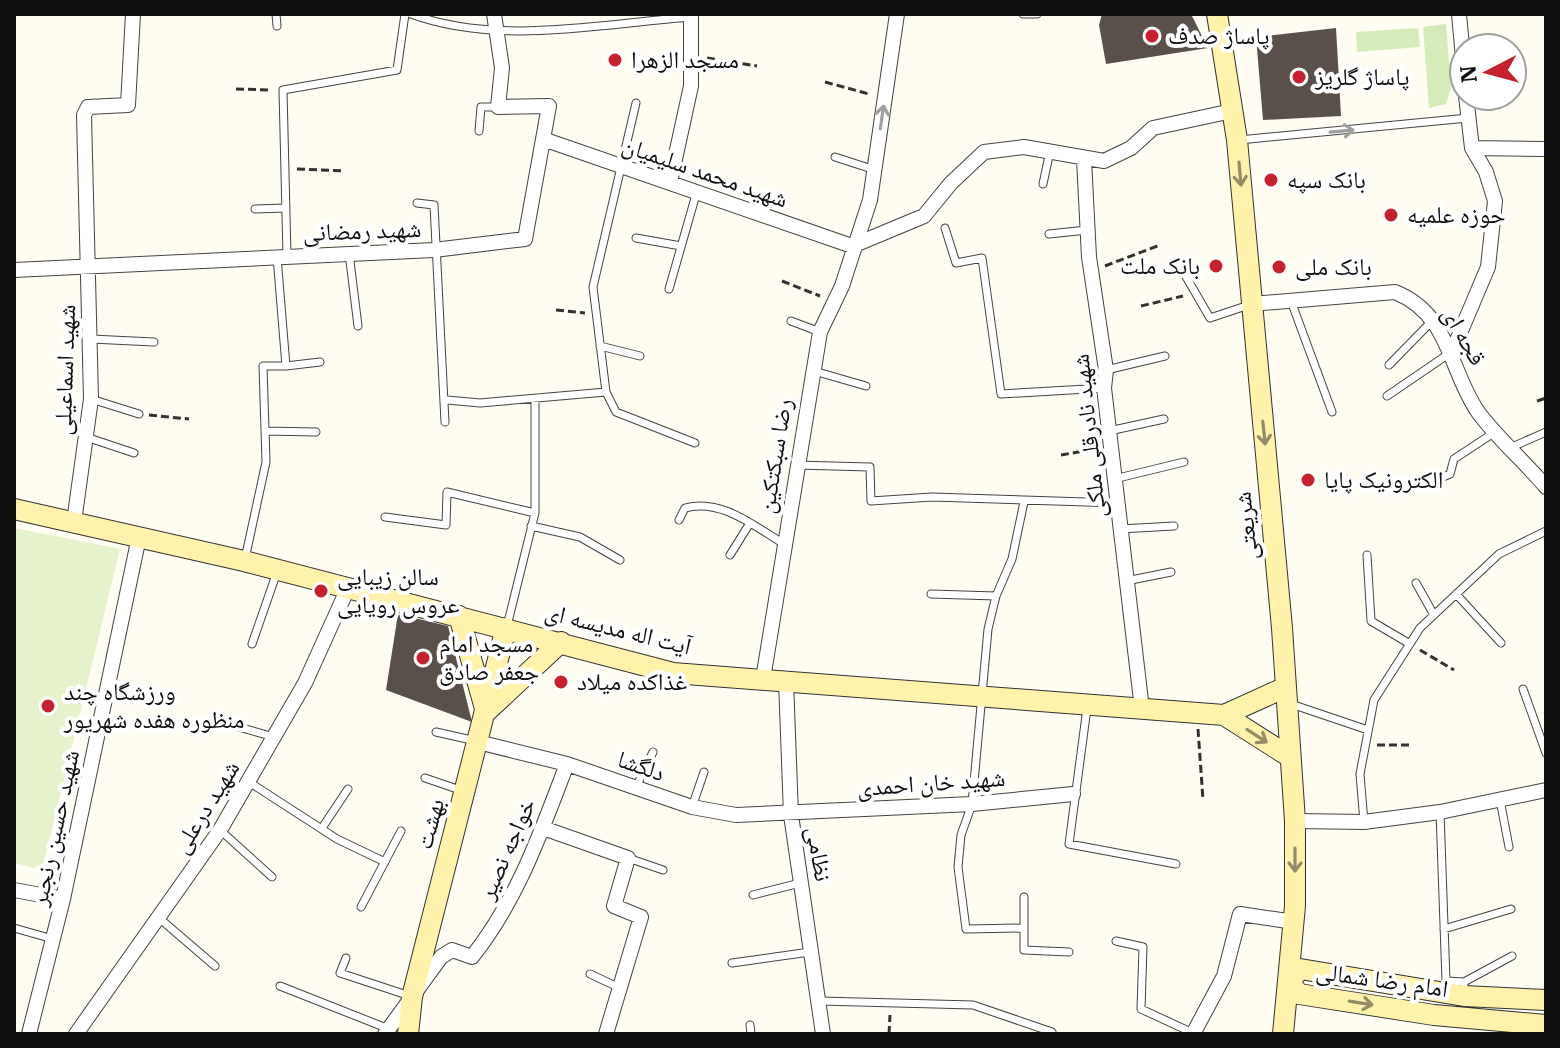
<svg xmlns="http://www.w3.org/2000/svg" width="1560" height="1048" viewBox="0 0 1560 1048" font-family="'IBM Plex Serif','Noto Naskh Arabic',serif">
	<rect width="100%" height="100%" fill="#fffcf1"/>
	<path fill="#d5ecb9" d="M1446,24L1451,88L1446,104L1429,108L1423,27Z
		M1418,28L1420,47L1357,52L1356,32Z"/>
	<path fill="#e6f2cb" d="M14,528L120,549L42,870L14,863Z"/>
	<path fill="#59504b" d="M1102,14H1191L1208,48L1106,64L1099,25Z
		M1336,28L1341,116L1263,120L1256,37Z
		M398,614L448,626L472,722L386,690Z"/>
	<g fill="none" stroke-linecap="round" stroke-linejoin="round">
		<defs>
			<path id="lane" d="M276,14L277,26
				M411,14C498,46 599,24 690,17
				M1023,14H1037
				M479,131L481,107H498
				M1239,140L1468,118
				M835,157L875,170
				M1043,184L1050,151
				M417,203L434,205L445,422
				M255,209L286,208
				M945,228L956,263L982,258L1001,394L1104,388
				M1049,234L1087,230
				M636,238L681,246
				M349,253L358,326
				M287,256L283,90L397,70L405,14
				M1185,275L1210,318L1249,305
				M669,289L697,191
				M1291,301L1332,412
				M791,321L820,332
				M91,339L154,342
				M600,346L640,356
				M1389,365L1432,321
				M286,366L320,362
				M1106,370L1165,356
				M814,371L866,386
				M606,392L616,412L695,443
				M1387,396L1450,353
				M91,399L139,414
				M447,400L480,403L606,392L593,287L636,103
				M265,431L316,432
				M1109,431L1164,419
				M86,437L134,453
				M1512,447L1546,432
				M796,465L870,467L871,501L932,497L1117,503
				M1114,479L1184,462
				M1431,482L1450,474L1454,459L1495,432
				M385,517L446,525L447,492L535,513
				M679,520L685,508C721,498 754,526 784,544
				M531,526L580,537L620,560
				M1120,529L1174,526
				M730,555L750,523
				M1367,555L1371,621L1410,644
				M245,559L266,462L263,366H286L277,257
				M1126,581L1171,572
				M1416,583L1434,615
				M931,594L996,596
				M1456,594L1501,643
				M507,626L535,513V399
				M252,644L277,572
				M1523,689L1546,753
				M1291,704L1368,730
				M1087,708L1069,844L1176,864
				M217,721L274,737
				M436,732L476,741
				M425,778L463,791
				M249,782L337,839L385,862
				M636,787L653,752
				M1500,800L1509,847
				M692,807L704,772
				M1440,812L1446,981L1464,982V993
				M1364,822L1360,774L1374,700L1420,628L1499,554L1546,531
				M322,828L348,789
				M220,830L272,877
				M628,858L663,870
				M753,895L800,883
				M1024,897V950L1069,952
				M361,907L401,831
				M159,918L215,966
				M14,928L53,939
				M1024,928L966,929L958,867L961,835L972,804L988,629L996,596L1012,559L1024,502
				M1444,929L1511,909
				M1116,941L1143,947L1141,1009L1193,1033
				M346,958L340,973L410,996
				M732,963L810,952
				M590,974L620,988
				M1464,982L1512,956
				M280,986L389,1029
				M820,1001L973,1005L1052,1032
				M750,1025L751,1034"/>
			<path id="street" d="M1459,14L1464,69
				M543,139L852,246
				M1472,148L1546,149
				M1084,159L1089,257L1106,370L1104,388L1142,709
				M670,182L691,86V14
				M852,246L924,216L951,183L984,152L1024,147L1104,161L1131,148L1153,128L1232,111
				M14,270L434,250L525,239L549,106L498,107L502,68L494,14
				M1251,304L1395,292C1450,314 1449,370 1478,412C1497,438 1525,462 1546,487
				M1452,352L1488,267L1495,201L1486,172L1472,148L1466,96
				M74,522L91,399L84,115L88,107L128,105L133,14
				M763,679L820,332L842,286L870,200L897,14
				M786,681L791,815L823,1034
				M478,742L567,764L692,807L736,815L972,804L1073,794
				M1295,821L1364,822L1440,812L1546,790
				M543,828L628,858L614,906L641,917L606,1034
				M14,890L63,899
				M29,1034L63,899L139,537
				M76,1034L220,830L305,683L348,588
				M385,1034L441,957L452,950L472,957C518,899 541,832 567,764
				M1193,1034L1224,976L1240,914L1294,922"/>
			<path id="secondary" d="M1217,14L1237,140L1282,628L1295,821V906L1283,1034
				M14,509L244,561L673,673L1224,715L1286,687
				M459,616L486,712L561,642
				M1224,715L1290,757
				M1546,1000L1464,996L1300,969L1289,982L1299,994L1434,1015L1546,1025
				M408,1034L412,997L506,628"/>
		</defs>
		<use href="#lane" stroke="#424242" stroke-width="9"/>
		<use href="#street" stroke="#424242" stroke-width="16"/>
		<use href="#secondary" stroke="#313131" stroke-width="22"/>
		<path stroke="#313131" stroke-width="3" stroke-dasharray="8 4" stroke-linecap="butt" d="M707,58L757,66
			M825,82L869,94
			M236,89L271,90
			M297,169L344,171
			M1105,266L1160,245
			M782,281L820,296
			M1141,306L1183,296
			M556,310L585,313
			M1537,401L1546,398
			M149,415L189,419
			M1061,455L1095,449
			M1420,650L1454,670
			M1198,729L1203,800
			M1377,745H1413
			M889,1034L890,1015"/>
		<use href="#lane" stroke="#fff" stroke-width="7"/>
		<use href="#street" stroke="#fff" stroke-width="14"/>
		<use href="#secondary" stroke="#fff3ac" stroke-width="20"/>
	</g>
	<defs><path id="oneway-shaft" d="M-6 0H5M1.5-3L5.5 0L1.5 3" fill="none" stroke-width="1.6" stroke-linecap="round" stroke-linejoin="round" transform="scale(2)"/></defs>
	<g stroke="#9f9f9f">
		<use href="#oneway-shaft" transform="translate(882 117) rotate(-82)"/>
		<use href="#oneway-shaft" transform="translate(1342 131) rotate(-5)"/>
	</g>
	<g stroke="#938c65">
		<use href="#oneway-shaft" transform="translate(1240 174) rotate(85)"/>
		<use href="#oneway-shaft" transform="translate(1264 433) rotate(84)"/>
		<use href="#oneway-shaft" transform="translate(1257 736) rotate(33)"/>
		<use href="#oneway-shaft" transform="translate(1295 860) rotate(90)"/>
		<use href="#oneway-shaft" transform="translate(1361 1003) rotate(9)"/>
	</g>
	<g fill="#c6202f" stroke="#fff" stroke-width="3">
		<circle cx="1152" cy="36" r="8"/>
		<circle cx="615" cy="60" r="8"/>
		<circle cx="1299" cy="77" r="8"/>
		<circle cx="1271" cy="180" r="8"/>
		<circle cx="1391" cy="215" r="8"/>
		<circle cx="1216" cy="266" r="8"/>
		<circle cx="1279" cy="267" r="8"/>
		<circle cx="1308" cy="480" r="8"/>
		<circle cx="321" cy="591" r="8"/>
		<circle cx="423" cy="658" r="8"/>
		<circle cx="561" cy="682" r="8"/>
		<circle cx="48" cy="706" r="8"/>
	</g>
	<g text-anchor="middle" stroke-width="8" stroke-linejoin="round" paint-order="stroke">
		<g font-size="24" fill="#0f0f0f" stroke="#fff" text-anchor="start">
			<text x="1168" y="44">پاساژ صدف</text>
			<text x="631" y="68">مسجد الزهرا</text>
			<text x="1315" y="85">پاساژ گلریز</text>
			<text x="1287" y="188">بانک سپه</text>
			<text x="1407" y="223">حوزه علمیه</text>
			<text x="1200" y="274" text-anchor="end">بانک ملت</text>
			<text x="1295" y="275">بانک ملی</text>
			<text x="1324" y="488">الکترونیک پایا</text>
			<text x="337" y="585">سالن زیبایی<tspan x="337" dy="28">عروس رویایی</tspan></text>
			<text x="439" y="652">مسجد امام<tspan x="439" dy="28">جعفر صادق</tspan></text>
			<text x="577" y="690">غذاکده میلاد</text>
			<text x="64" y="700">ورزشگاه چند<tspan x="64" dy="28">منظوره هفده شهریور</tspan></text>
		</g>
		<g font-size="24" fill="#0f0f0f" stroke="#fff">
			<text transform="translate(705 172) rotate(19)" y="8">شهید محمد سلیمیان</text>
			<text transform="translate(362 231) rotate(-2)" y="8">شهید رمضانی</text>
			<text transform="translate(1464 336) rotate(60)" y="8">قجه ای</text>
			<text transform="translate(65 370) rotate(-88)" y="8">شهید اسماعیلی</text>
			<text transform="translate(1089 436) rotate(-96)" y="8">شهید نادرقلی ملکی</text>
			<text transform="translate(775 456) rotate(-81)" y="8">رضا سبکتکین</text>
			<text transform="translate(1246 526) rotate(-96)" y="8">شریعتی</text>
			<text transform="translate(618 629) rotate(14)" y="8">آیت اله مدیسه ای</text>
			<text transform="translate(641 766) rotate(19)" y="8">دلگشا</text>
			<text transform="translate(931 783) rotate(-4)" y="8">شهید خان احمدی</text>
			<text transform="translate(206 807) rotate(-58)" y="8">شهید درعلی</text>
			<text transform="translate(430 824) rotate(-75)" y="8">بهشت</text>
			<text transform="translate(55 828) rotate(-78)" y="8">شهید حسین رنجبر</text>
			<text transform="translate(507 849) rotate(-66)" y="8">خواجه نصیر</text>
			<text transform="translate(819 854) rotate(81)" y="8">نظامی</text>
			<text transform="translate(1382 980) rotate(8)" y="8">امام رضا شمالی</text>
		</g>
	</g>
	<rect width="1560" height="1048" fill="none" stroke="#0f0f0f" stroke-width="32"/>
	<g transform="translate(1488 72) rotate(264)"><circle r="38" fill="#ffffff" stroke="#9f9f9f" stroke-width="2"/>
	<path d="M0-6L14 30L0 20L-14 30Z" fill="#c6202f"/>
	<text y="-12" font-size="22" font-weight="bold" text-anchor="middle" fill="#0f0f0f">N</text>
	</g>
</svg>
